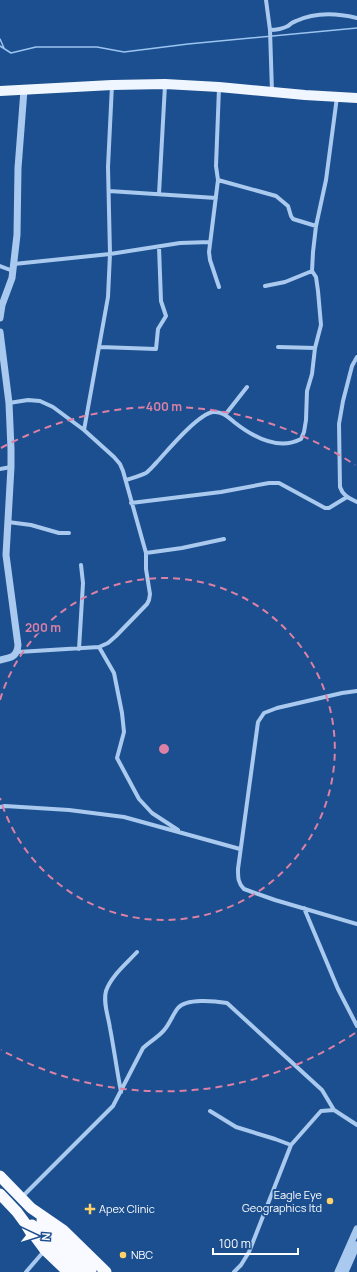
<svg xmlns="http://www.w3.org/2000/svg" width="357" height="1272" viewBox="0 0 357 1272" font-family="Manrope,sans-serif">
	<rect width="100%" height="100%" fill="#1b4f8f"/>
	<g fill="none" stroke-linecap="round" stroke-linejoin="round">
		<path stroke="#9cc4f0" stroke-width="1.5" d="M0,39L4,48
			M0,46L11,53L36,47H97L124,52L188,44L357,28"/>
		<path stroke="#a9c9ee" stroke-width="4" d="M266,0L270,30L272,92
			M270,30C276,30 282,29 288,26C290,24 293,22 296,21C315,12 337,13 357,18
			M218,180L276,196L288,206L291,216L293,219L316,226
			M109,191L216,198
			M159,194L165,85
			M14,264L110,254L180,243L210,242
			M0,266L13,271
			M265,286L285,282L312,271
			M219,287L210,260L209,252L218,180L216,166L219,88
			M100,347L156,349L158,329L166,316L161,301L159,247
			M278,347L315,348
			M357,357L352,366L343,401L339,424L340,487C343,496 349,498 357,502
			M9,403L28,400L40,401L53,407L84,430L114,457L120,464L123,471L146,553V569L150,594L149,600L147,604L116,636L108,643L99,647L18,652
			M225,415L247,387
			M84,430L108,297L110,254L108,167L112,85
			M0,469L11,467
			M126,480C132,478 140,476 146,473C150,470 153,466 157,462C168,450 198,414 213,412C222,411 228,417 234,422C253,437 278,451 301,439L304,432L306,420L307,391L312,374L315,348L321,325L318,291L316,277L312,271L313,252L316,226L326,180L337,97
			M131,503L221,492L269,483H279L325,508H329L347,497
			M8,522L31,525L59,533H69
			M146,553L182,548L224,539
			M99,647L114,673L122,713L124,732L117,758L139,799L152,813L178,830
			M79,649L83,583L81,565
			M357,691L342,693L277,708L264,713L258,722L238,869C238,878 238,883 244,889L275,900L357,924
			M0,807L5,806L69,810L124,817L240,849
			M304,908L338,989L357,1026
			M121,1092C117,1071 114,1049 110,1028C108,1015 103,1003 106,991C111,976 127,963 137,952
			M210,1111L236,1127L275,1139L291,1145
			M22,1197L113,1106L143,1048C150,1041 159,1037 165,1029C170,1023 173,1014 178,1008C186,998 215,1001 227,1003L322,1090L334,1110
			M26,1272L45,1250
			M234,1272L241,1265L249,1252L291,1145L321,1111L334,1110L357,1125"/>
		<path stroke="#a9c9ee" stroke-width="7" d="M0,318L2,305L12,278L17,235L18,168L24,90
			M0,332L9,403L11,449V467L6,555L18,645C17,657 11,658 0,660
			M338,1272L357,1229
			M345,1272L357,1245"/>
		<path stroke="#f0f6ff" stroke-width="10" d="M0,91L112,85L165,84L219,87L305,95L357,98"/>
		<path stroke="#f8faff" stroke-width="11" d="M0,1176L31,1208L63,1230L106,1272
			M0,1194L17,1212L45,1250L68,1272
			M42,1220L91,1272
			M32,1225L44,1235L79,1272"/>
	</g>
	<g fill="none" stroke="#dd80a5" stroke-width="2" stroke-dasharray="7 5">
		<path d="M0 700A171 171 0 1 1 0 798"/>
		<path d="M355 1033A342 342 0 0 1 1 1050M1 448A342 342 0 0 1 355 465"/>
	</g>
	<g fill="#ffd166" stroke="#1b4f8f" stroke-width="1.5">
		<circle cx="330" cy="1201" r="4"/>
		<path d="M88 1203h4v4h4v4h-4v4h-4v-4h-4v-4h4z"/>
		<circle cx="123" cy="1255" r="4"/>
	</g>
	<g text-anchor="middle" stroke-width="4" stroke-linejoin="round" paint-order="stroke">
		<g font-size="11" fill="#fff" stroke="#1b4f8f" text-anchor="start">
			<text x="322" y="1199" text-anchor="end">Eagle Eye<tspan x="322" dy="13">Geographics ltd</tspan></text>
			<text x="99" y="1213">Apex Clinic</text>
			<text x="131" y="1259">NBC</text>
		</g>
	</g>
	<circle cx="164" cy="749" r="6" fill="#dd80a5" stroke="#1b4f8f" stroke-width="2"/>
	<g font-size="12" text-anchor="middle" font-weight="bold" fill="#dd80a5" stroke="#1b4f8f" stroke-width="4" stroke-linejoin="round" paint-order="stroke">
		<text x="164" y="411">400 m</text>
		<text x="43" y="632">200 m</text>
	</g>
	<g transform="translate(36 1236) rotate(94)" stroke="#1b4f8f" stroke-width="3" paint-order="stroke">
	<path d="M0-3L7 15L0 10L-7 15Z" fill="#ffffff"/>
	<text y="-6" font-size="11" font-weight="bold" text-anchor="middle" fill="#ffffff">N</text>
	</g>
	<path d="M213 1248v6h85v-6" fill="none" stroke="#ffffff" stroke-width="2"/>
	<text x="219" y="1248" font-size="12" fill="#ffffff" stroke="#1b4f8f" stroke-width="3" paint-order="stroke">100 m</text>
</svg>
